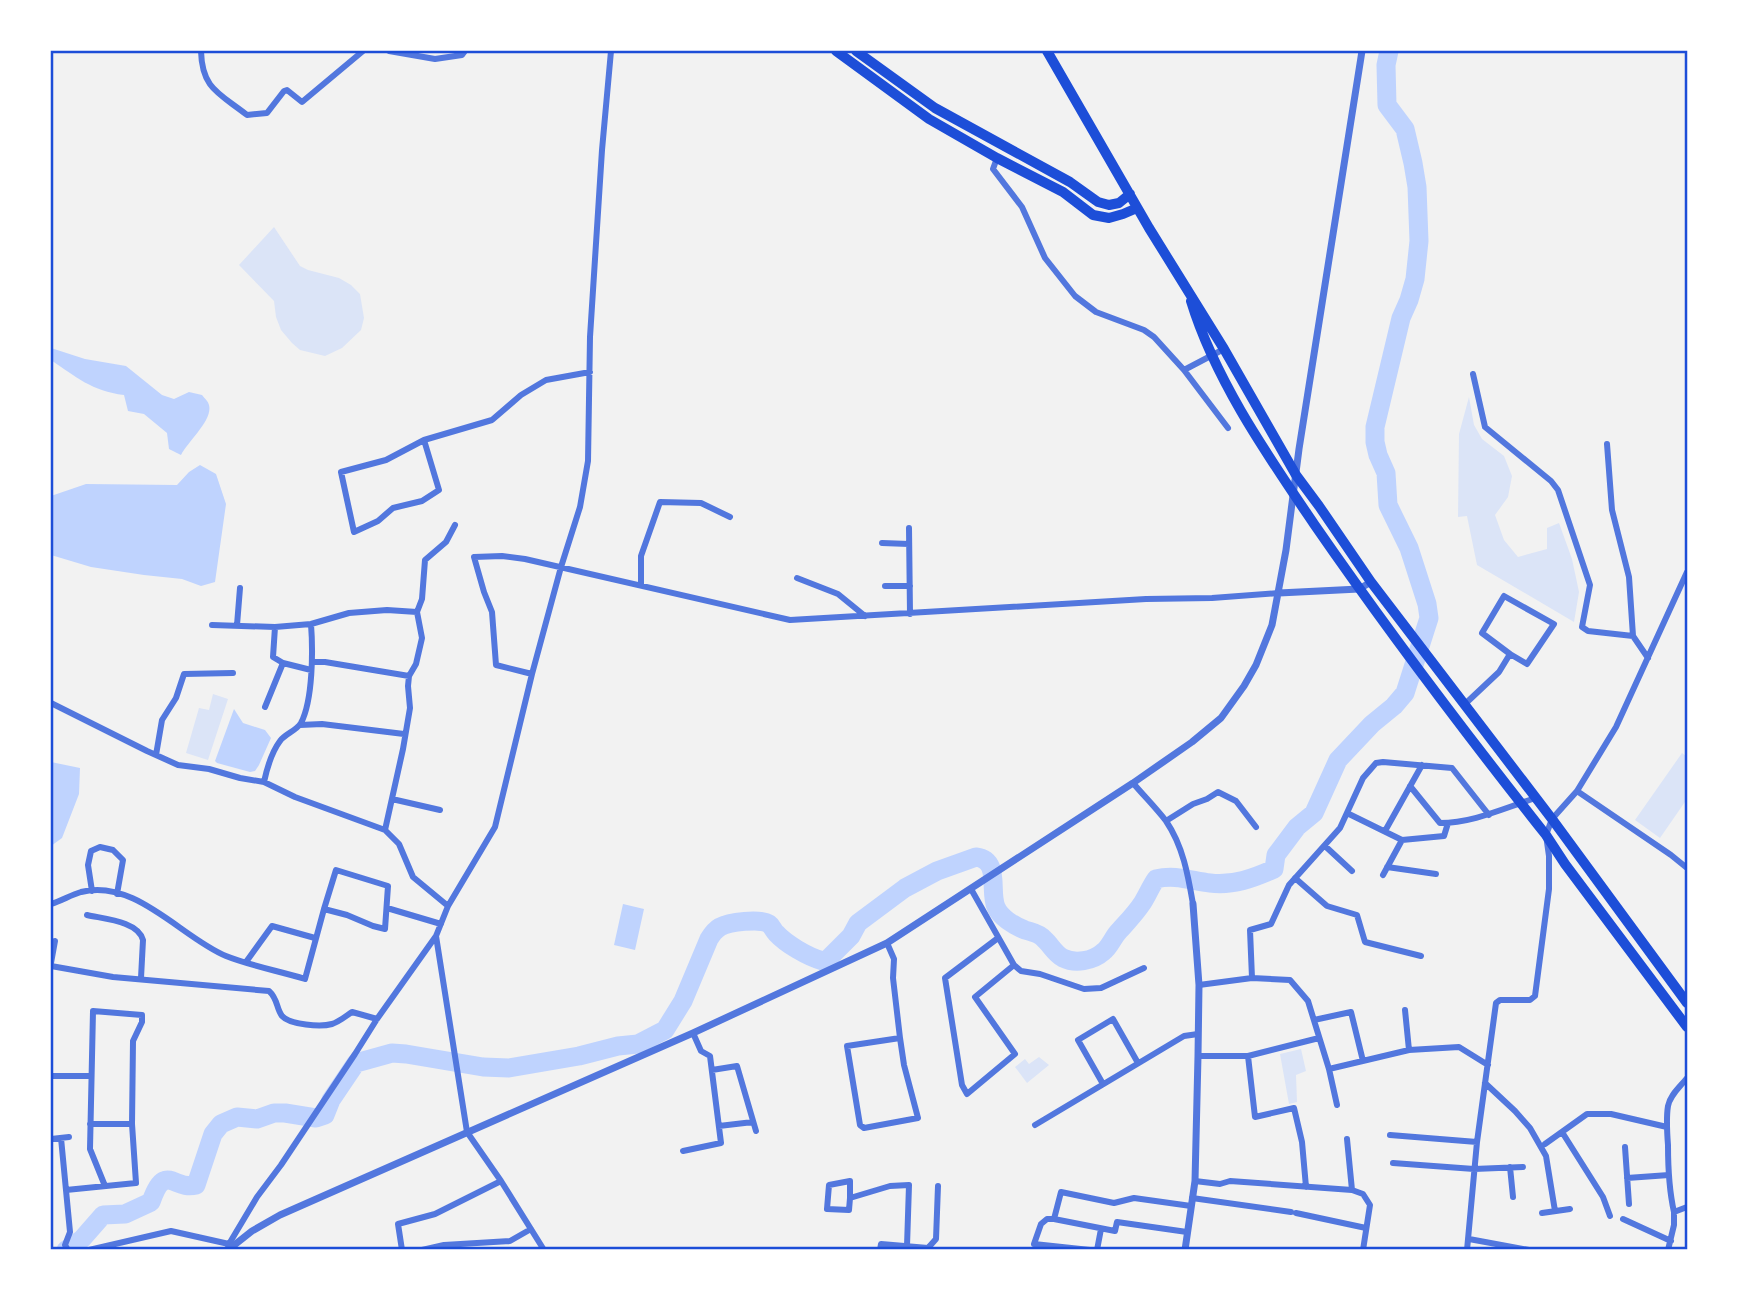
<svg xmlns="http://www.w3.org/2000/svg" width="1738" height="1301" viewBox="0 0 1738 1301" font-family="Ubuntu,sans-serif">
	<rect width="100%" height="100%" fill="#f2f2f2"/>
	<path fill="#dbe4f7" d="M274,227L300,266L308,270L339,278L351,285L360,294L364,318L361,330L342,348L325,356L300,350L292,343L281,330L276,317L274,301L239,265Z
		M1469,397L1474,425L1482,439L1504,456L1512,476L1508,497L1495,515L1504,540L1518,557L1547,549V528L1559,523L1572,559L1579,592L1574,622L1477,565L1467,516L1458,517L1459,434Z
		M213,694L228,699L208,760L186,753L199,708L209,710Z
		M1682,753L1687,757V799L1660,838L1635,820Z
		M1301,1049L1306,1071L1296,1075L1297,1102L1289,1104L1280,1054Z
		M1039,1057L1049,1065L1027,1083L1015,1067L1025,1059L1029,1064Z"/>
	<path fill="#bfd3fe" d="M51,348L85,359L126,366L162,395L174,399L189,392L202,395C205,399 208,401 209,405C213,420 188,441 181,455L169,449L167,433L144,414L128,411L124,395C92,391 76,377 51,360Z
		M200,465L216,474L226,504L215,582L201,586L182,579L144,575L91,567L51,555V496L86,484L177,485L189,472Z
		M234,709L243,723L265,730L271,738L259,765L255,771L250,772L217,763L215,761Z
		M51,762L80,768L79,794L62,838L51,846Z
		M623,904L644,909L635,950L614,945Z"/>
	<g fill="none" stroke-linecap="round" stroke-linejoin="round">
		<path stroke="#bfd3fe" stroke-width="19" d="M66,1250L82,1239L103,1215L125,1214L151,1202C165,1161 174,1191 196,1185L213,1134L221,1124L237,1117L257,1119L274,1113H285L316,1118L325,1115L331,1100L356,1063L392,1053L406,1054L483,1067L509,1068L579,1056L618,1046L638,1044L665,1030L683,1001L709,939C712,934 715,930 720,927C729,922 760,918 769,924C772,926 773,930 776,933C786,944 808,957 823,961L829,958L851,936L858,923L905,888L937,871L976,857C1001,860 989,891 996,907C1000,917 1014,926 1025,930C1031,932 1039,933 1044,939C1051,945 1054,953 1063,958C1075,964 1093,961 1103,952C1110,947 1113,937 1119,931C1128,921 1136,913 1143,902C1148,894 1151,886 1156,879C1175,874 1192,881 1210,883C1233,886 1254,878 1274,869L1276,855L1297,827L1314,813L1338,760L1372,724L1394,706L1405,693L1429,618L1427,604L1409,548L1388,505L1386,473L1378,455L1375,442V427L1401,318L1409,300L1415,279L1419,241L1417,187L1413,163L1405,129L1387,105L1386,65L1389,51"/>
		<path stroke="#5277de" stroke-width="6" d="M201,51C202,89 219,93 247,115L267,113L284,91L287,90L302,102L363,51
			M389,51L435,59L462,55L465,51
			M997,158L993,169L1022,207L1045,258L1075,296L1096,312L1144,330L1154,337L1184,370L1228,428
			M1184,370L1224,349
			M1473,374L1485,427L1551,481L1558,490L1590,585L1582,627L1588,631L1633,636
			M424,440L439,490L422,501L393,508L378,521L354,532L341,472L386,460L424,440L492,420L521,395L546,380L590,372
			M1607,444L1612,510L1629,577L1633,636L1648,658
			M909,528L910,614
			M882,543L909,544
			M797,578L838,594L865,616
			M641,585V556L660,502L701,503L730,517
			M885,586H910
			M212,625L275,627L311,624L349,613L387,610L417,612
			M237,625L240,588
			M275,627L273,657L283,663L311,670
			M313,662H325L409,676
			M532,674L496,665L492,612L484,592L474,557L502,556L525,559L790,620L1146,599L1212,598L1279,593
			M51,703L147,751L178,765L209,769L240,778L264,782L295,797L385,830L399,844L413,877L448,906
			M1465,704L1499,672L1510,654L1482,633L1504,596L1554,624L1527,664L1510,654
			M265,707L283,663
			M300,725L322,724L404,734
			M156,755L162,720L176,698L184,674L233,673
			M264,782C267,768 271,753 280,741C285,734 296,731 301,723C313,700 313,650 311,624
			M1133,783C1144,796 1156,808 1166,821C1183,846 1188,875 1193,904
			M1410,786L1440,823C1473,823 1504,808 1536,798
			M1577,791L1671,855L1687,868
			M392,799L440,810
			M1347,813L1402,840L1444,836L1448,823
			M1166,821L1193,804L1207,799L1218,792L1236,801L1256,827
			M385,830L403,749L410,708L408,686L409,676L416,664L422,638L417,612L422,599L425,560L446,542L455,525
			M1385,831L1422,765
			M1325,846L1352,871
			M1387,867L1436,874
			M1383,875L1402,840
			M1295,878L1327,906L1357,915L1365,942L1421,956
			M971,889L1014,965L1021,971L1040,974L1084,989L1101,988L1144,968
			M92,891L88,865L91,851L100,847L113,850L123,860L117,894
			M51,904C61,901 71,895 81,892C135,878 182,938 226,956C251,966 279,971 305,979L324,909L347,915L373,926L385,929L388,886L336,870L324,909
			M387,908L441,924
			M87,915C104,919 138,921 143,940L141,978
			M436,936L467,1132L501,1181L544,1250
			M998,938L945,978L962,1085L967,1094L1015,1054L975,997L1014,965
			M887,943L894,959L893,978L900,1038L904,1065L918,1118L864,1128L860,1125L847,1046L900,1038
			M246,962L272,926L315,938
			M51,963L55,941
			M51,966L113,977L269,991C278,999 276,1008 282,1016C290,1025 321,1027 332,1024C339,1022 346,1016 352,1012L377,1019
			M1252,978L1250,930L1271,924L1289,885L1340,828L1363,778L1376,763L1383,762L1452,768L1489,815
			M1199,985L1252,978L1290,980L1308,1001L1329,1069L1337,1105
			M1405,1010L1409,1050
			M1314,1020L1351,1012L1363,1061
			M1198,1056H1248L1319,1038
			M1248,1056L1255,1117L1294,1108L1302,1142L1306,1187
			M1329,1069L1409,1050L1459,1047L1488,1065
			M712,1070L737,1066L756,1131
			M51,1076H91
			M1485,1083L1515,1111L1530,1128L1546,1156L1555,1211
			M1103,1084L1078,1040L1113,1019L1138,1063
			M90,1124H132
			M1035,1125L1184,1036L1198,1034
			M719,1126L753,1122
			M1562,1132L1603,1197L1610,1216
			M1390,1135L1477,1142
			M61,1138L70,1232L65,1245L68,1250
			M51,1139L69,1137
			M1347,1139L1352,1190
			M1545,1144L1587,1114H1611L1667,1127
			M1625,1147L1629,1204
			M683,1151L721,1143L710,1056L701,1051L693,1033
			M1393,1163L1474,1169L1523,1167
			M1510,1167L1513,1197
			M1627,1178L1669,1175
			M1195,1181L1220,1184L1230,1181L1352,1190L1363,1194L1370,1205L1363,1250
			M66,1190L136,1183L132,1124L133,1041L142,1022V1015L93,1011L90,1149L105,1186
			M850,1198V1181L829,1185L827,1209L849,1210L850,1198L890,1186L909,1185L907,1246
			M1192,1198L1291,1212
			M1674,1212C1669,1190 1668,1168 1668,1145C1667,1132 1666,1118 1668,1106C1670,1095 1680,1087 1687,1078
			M1296,1213L1366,1228
			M1542,1213L1570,1209
			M1054,1219L1115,1231L1117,1222L1187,1232
			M1623,1219L1671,1241
			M1469,1239L1529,1250
			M89,1250L171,1231L229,1244
			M227,1250L229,1244L257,1197L281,1165L355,1054L377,1019L436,936L448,906L495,827L532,674L561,567L580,507L588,461L590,337L602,150L611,51
			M402,1250L398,1224L435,1214L501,1181
			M422,1250L444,1245L510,1241L531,1229
			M880,1250L881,1244L928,1248
			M928,1250V1248L936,1239L938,1186
			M1090,1250L1034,1244L1041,1224L1047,1219H1054L1061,1192L1114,1203L1134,1198L1191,1206
			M1097,1250L1101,1229
			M1467,1250L1477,1142L1496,1003L1500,1000H1530L1535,996L1549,889V856L1546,835L1552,819L1577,791L1616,727L1687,572
			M1668,1250L1674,1225V1212L1687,1207"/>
		<path stroke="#5277de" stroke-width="7" d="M1279,593L1359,589L1371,582
			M228,1250L252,1231L280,1215L693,1033L887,943L1133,783L1192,742L1221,718L1244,686L1256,665L1272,625L1286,550L1299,449L1362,51
			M1185,1250L1195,1181L1198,1056L1199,985L1193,904"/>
		<path stroke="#1d4ed8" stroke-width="10" d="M836,51L929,119L997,158L1063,192L1093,215L1109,218L1123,214L1137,208
			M856,51L935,108L1070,182L1098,202L1109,205L1119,203L1130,194
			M1047,51L1149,228L1224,349L1296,475L1319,506L1371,582L1552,819L1687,1003
			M1191,301C1215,380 1268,456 1314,524C1388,631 1466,734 1546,835L1565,864L1687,1027"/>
	</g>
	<rect width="1738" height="1301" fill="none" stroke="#ffffff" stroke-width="105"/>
	<rect x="52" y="52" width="1634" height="1196" fill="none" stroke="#1d4ed8" stroke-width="2.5"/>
</svg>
